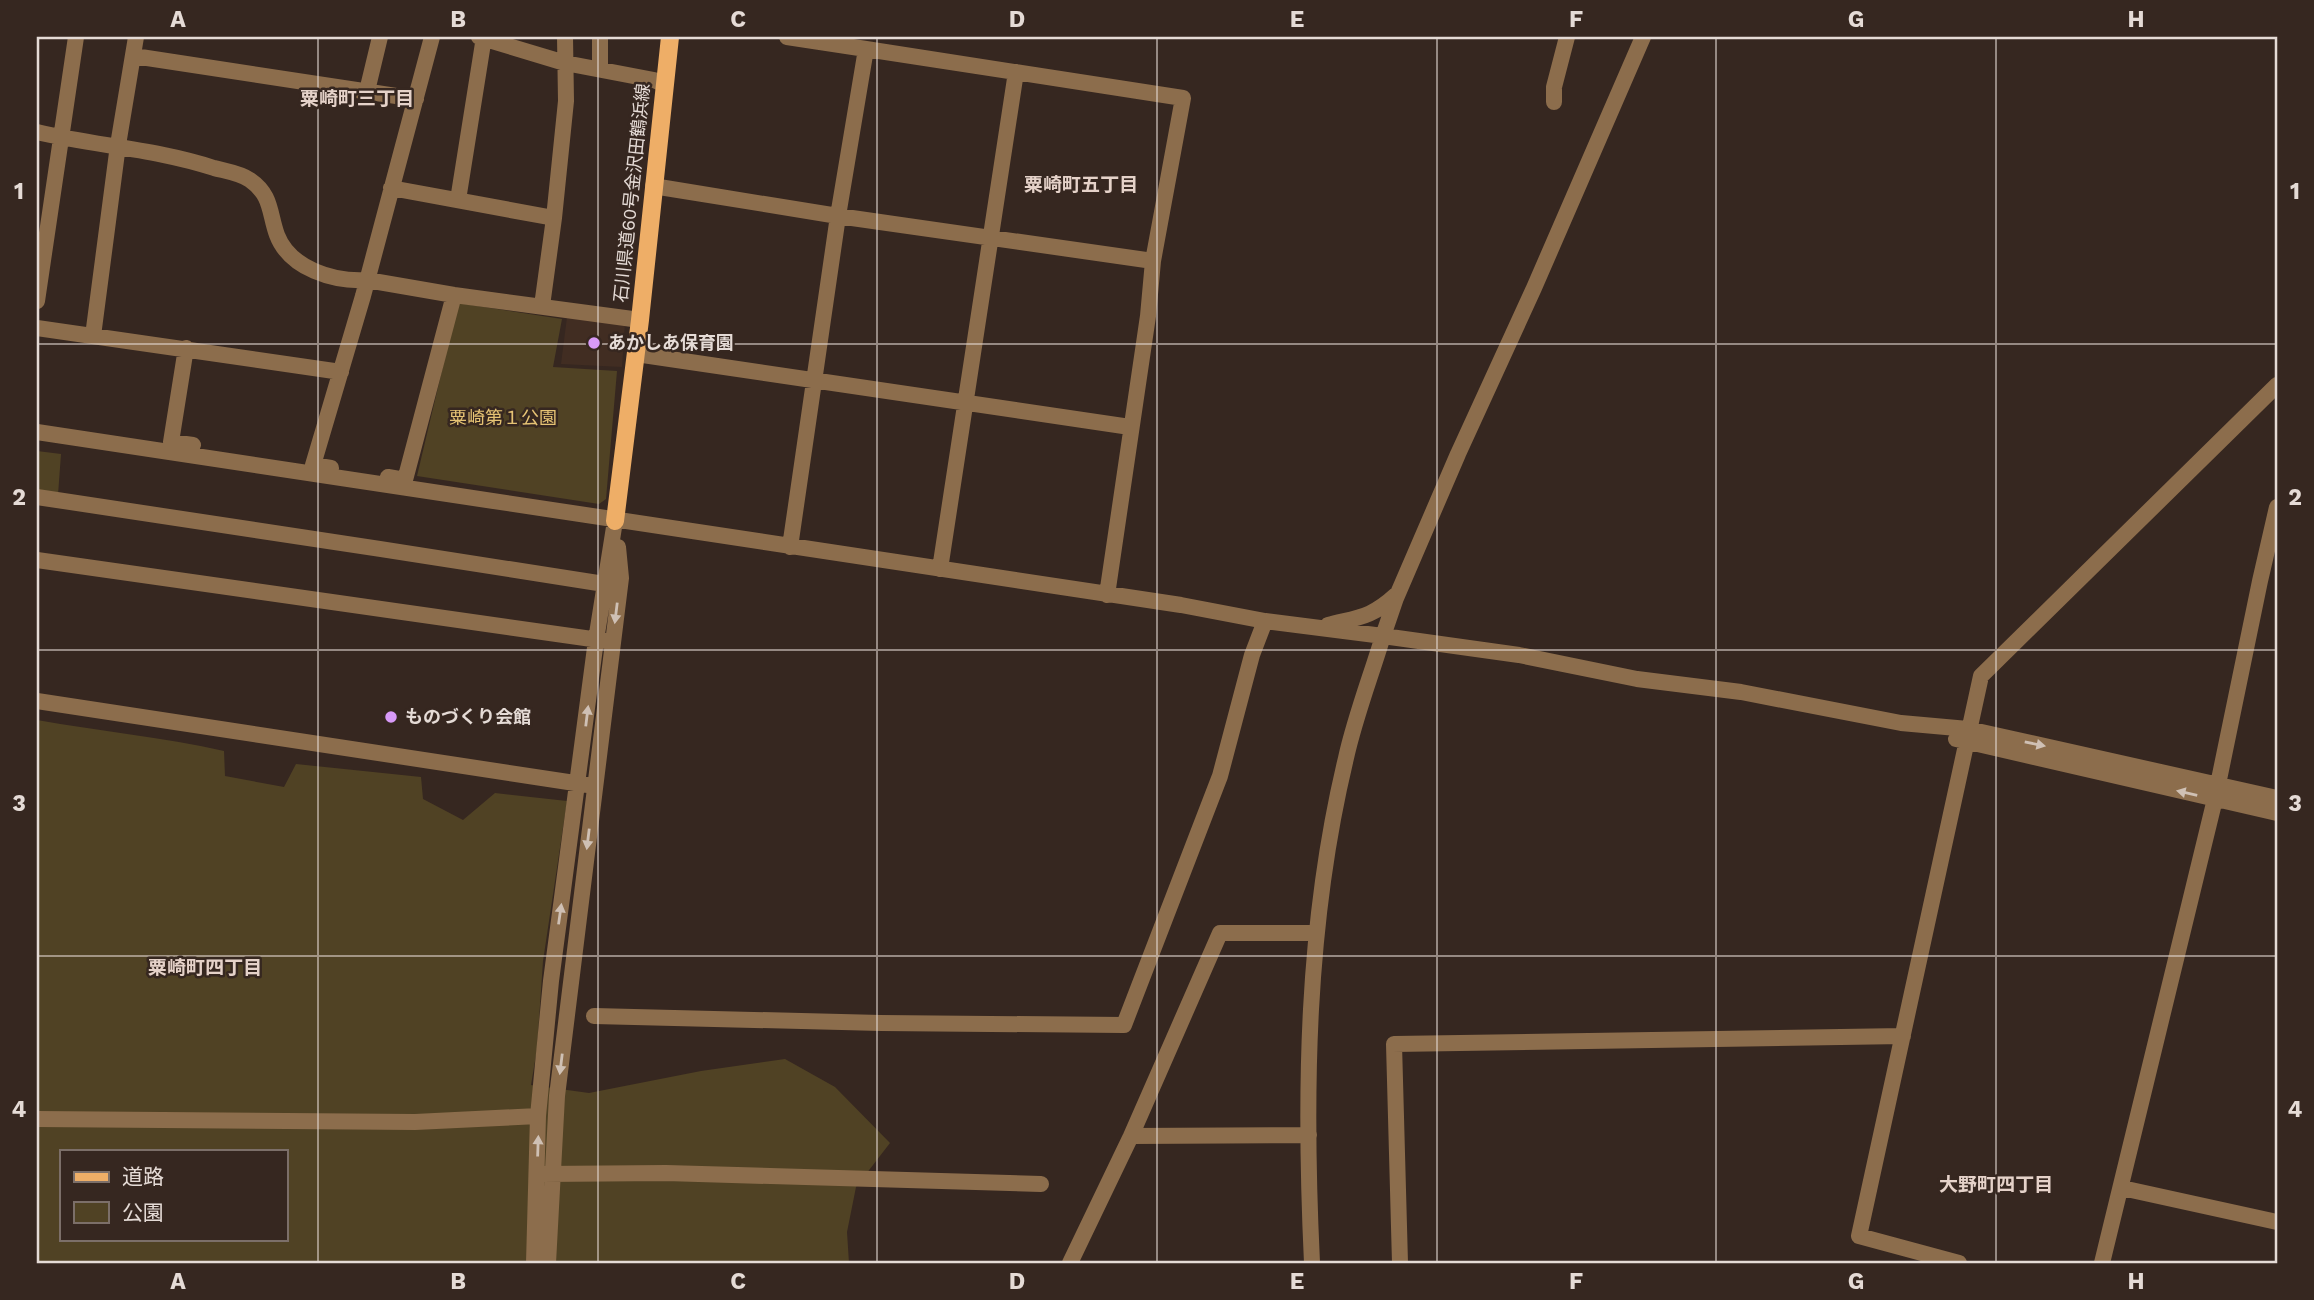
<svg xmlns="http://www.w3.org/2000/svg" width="2314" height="1300" viewBox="0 0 2314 1300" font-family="'Work Sans','Noto Sans JP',sans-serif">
	<rect width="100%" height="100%" fill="#362720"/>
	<path fill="#412d22" d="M567,317L625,323L622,367L561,364Z"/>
	<path fill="#504224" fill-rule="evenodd" d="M458,303L562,319L553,367L617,371L606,499L599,504L417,476Z
		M37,451L61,454L58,495L37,491Z
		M37,720C99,731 162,737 224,751L225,776L284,787L296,764L421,777L423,799L463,820L495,793L567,801L543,961L537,1049L531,1085L589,1093L701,1071L785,1059L835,1087L890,1143L856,1187L847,1232L849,1263H37ZM61,1151H285V1239H61Z"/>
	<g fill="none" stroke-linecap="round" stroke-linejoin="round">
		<path stroke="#8c6d4c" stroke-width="16" d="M479,37L565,63L654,80L665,85
			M600,37V69
			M787,37L866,49L838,216L790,547
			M866,49L1183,98L1153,261L1148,316L1107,595
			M134,56L416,99
			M367,91L380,37
			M1554,102V87L1567,37
			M37,132C96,146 156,149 214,168C225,171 240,173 250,180C272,195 269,213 277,235C290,269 334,282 367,280L454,295L640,320
			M653,186L838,216L1153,261
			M391,188L554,218
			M458,200L484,37
			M37,301L76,37
			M542,306L554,218L566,101L565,37
			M37,328L341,372
			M93,336L118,145L136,37
			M186,348L171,442L193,445
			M636,354L1130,427
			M37,432L1181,605L1265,621L1383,636L1396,598L1458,454L1534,288L1643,37
			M331,468L313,465L363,296L432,37
			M388,477L405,480L454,295
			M37,497C230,526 424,555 617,586
			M37,560L606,641
			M940,569L1016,72
			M1328,625C1359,617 1371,618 1396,595
			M37,701L588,785
			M1956,739L2277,813
			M594,1016L881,1023L1124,1025L1220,776L1252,655L1265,621
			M37,1119L415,1122L538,1116
			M1131,1136L1309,1135
			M543,1174L666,1173L1041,1184
			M2122,1188L2277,1222
			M534,1263L538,1116L551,981L596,640L615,521
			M548,1263L557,1096L621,578L618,547
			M1070,1263L1131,1136L1220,933H1316
			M1312,1263C1304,1094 1306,924 1346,758C1355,717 1371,676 1383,636L1519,655L1637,679L1741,692L1901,723L1968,729L2277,798
			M1400,1263L1394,1044L1903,1036
			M1959,1263L1859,1236L1981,676L2277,385
			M2102,1263L2215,799L2260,581L2277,507"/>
		<path stroke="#eeae67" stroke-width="18" d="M615,521L640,320L670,37"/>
	</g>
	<defs><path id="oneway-solid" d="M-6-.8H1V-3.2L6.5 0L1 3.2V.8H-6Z" transform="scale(1.75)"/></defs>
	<g fill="#cfc0b4">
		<use href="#oneway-solid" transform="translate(616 613) rotate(97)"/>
		<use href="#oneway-solid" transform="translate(587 716) rotate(-83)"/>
		<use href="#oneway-solid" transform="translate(2035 744) rotate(12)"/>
		<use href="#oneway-solid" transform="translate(2187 793) rotate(-167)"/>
		<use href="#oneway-solid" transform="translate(588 839) rotate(97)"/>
		<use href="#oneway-solid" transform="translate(560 914) rotate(-82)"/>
		<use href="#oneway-solid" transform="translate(561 1064) rotate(97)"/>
		<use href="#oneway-solid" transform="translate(538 1146) rotate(-88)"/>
	</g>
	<path fill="none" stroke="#e5dbd6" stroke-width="2" stroke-opacity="0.55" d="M318,37V1263M598,37V1263M877,37V1263M1157,37V1263M1437,37V1263M1716,37V1263M1996,37V1263M37,344H2277M37,650H2277M37,956H2277"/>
	<g fill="#d89af8" stroke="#362720" stroke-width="2.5">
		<circle cx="594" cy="343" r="7"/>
		<circle cx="391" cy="717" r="7"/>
	</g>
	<g text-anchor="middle" stroke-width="5" stroke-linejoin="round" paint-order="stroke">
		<g font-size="18" fill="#e5dbd6" stroke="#362720">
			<text transform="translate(632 193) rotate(-84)" y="6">石川県道60号金沢田鶴浜線</text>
		</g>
		<g font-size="18" font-weight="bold" fill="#e5dbd6" stroke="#362720" text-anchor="start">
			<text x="608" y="349">あかしあ保育園</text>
			<text x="405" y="723">ものづくり会館</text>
		</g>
		<g font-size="18" fill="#e6c374" stroke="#362720">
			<text x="503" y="424">粟崎第１公園</text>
		</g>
		<g font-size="19" font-weight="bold" fill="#e5d2c9" stroke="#362720">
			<text x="357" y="105">粟崎町三丁目</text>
			<text x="1081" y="191">粟崎町五丁目</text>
			<text x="205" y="974">粟崎町四丁目</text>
			<text x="1996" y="1191">大野町四丁目</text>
		</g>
	</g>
	<rect width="2314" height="1300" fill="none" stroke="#362720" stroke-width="77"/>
	<rect x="60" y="1150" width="228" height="91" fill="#362720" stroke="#7c6f69" stroke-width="2"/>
	<rect x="74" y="1172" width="35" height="10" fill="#eeae67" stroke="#7c6f69" stroke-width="2"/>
	<text x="122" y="1184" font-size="21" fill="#e5dbd6">道路</text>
	<rect x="74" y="1202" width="35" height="21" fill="#504224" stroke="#7c6f69" stroke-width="2"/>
	<text x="122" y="1220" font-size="21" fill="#e5dbd6">公園</text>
	<rect x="38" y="38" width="2238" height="1224" fill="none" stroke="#e5dbd6" stroke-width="2.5"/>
	<g font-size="23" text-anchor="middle" font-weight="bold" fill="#e5dbd6">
		<text x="178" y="27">A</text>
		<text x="458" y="27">B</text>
		<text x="738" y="27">C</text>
		<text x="1017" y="27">D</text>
		<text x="1297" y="27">E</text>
		<text x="1576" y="27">F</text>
		<text x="1856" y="27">G</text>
		<text x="2136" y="27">H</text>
		<text x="19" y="199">1</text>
		<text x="2295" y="199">1</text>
		<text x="19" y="505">2</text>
		<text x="2295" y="505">2</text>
		<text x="19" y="811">3</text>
		<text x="2295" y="811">3</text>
		<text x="19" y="1117">4</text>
		<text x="2295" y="1117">4</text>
		<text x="178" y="1289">A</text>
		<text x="458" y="1289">B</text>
		<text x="738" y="1289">C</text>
		<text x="1017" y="1289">D</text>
		<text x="1297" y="1289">E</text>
		<text x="1576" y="1289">F</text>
		<text x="1856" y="1289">G</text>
		<text x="2136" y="1289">H</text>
	</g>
</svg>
